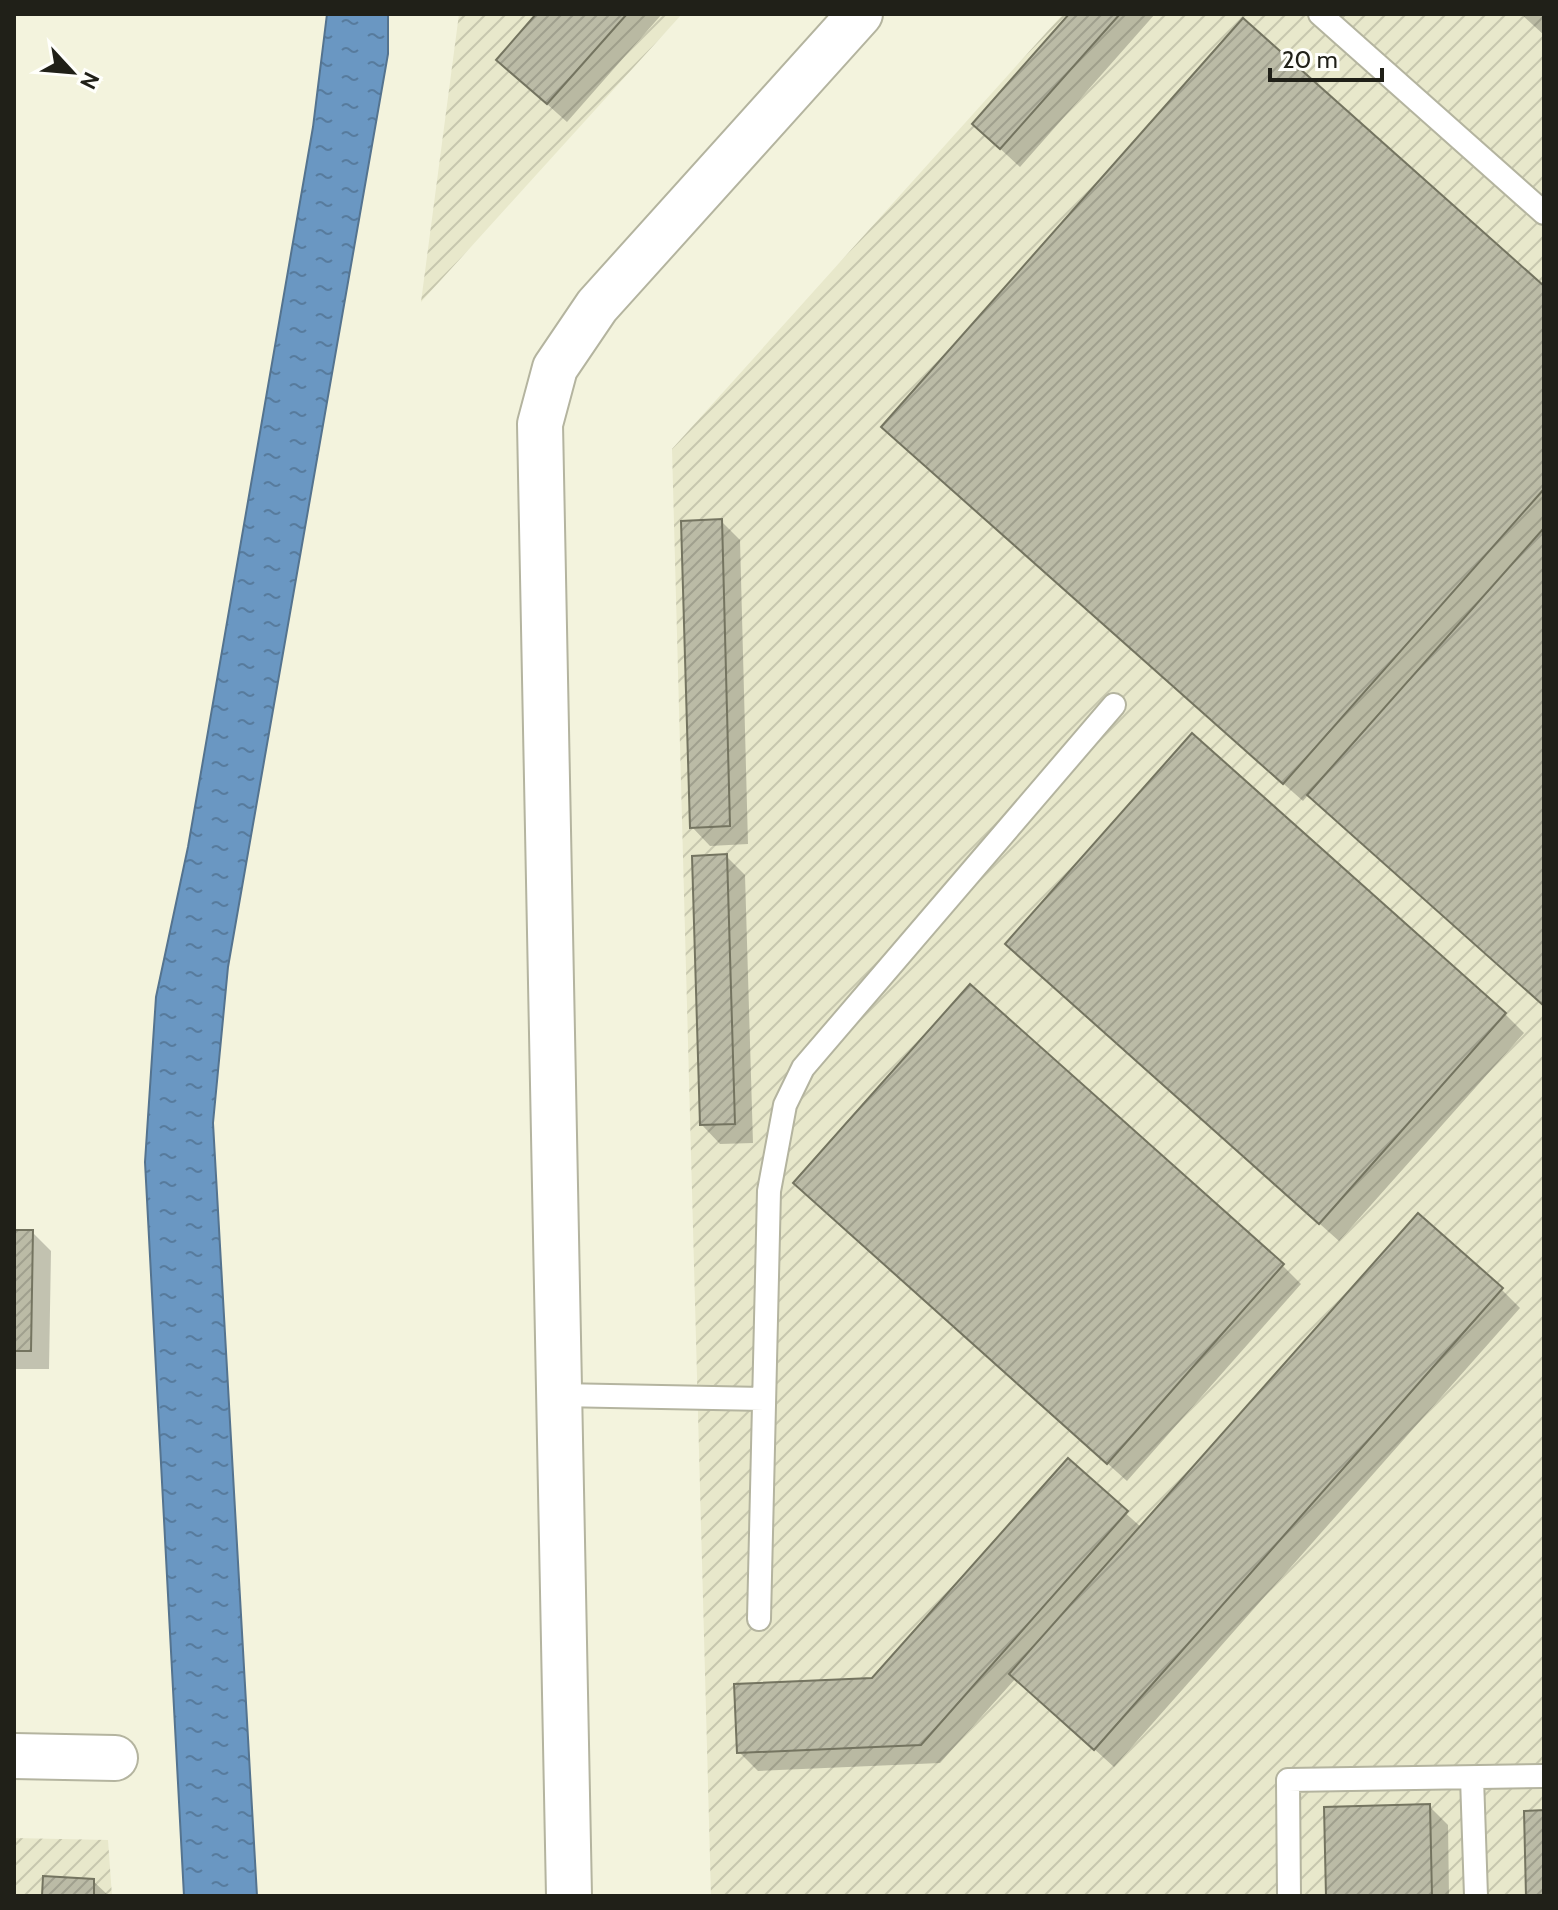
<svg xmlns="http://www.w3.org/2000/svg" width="1558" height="1910" viewBox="0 0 1558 1910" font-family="Cabin,sans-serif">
	<defs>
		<pattern id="industrial-furrows" width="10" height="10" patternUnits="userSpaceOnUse" patternTransform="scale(2)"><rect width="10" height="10" fill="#e8e8cb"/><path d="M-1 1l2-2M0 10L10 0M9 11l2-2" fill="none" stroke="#c7c7ae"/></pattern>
		<pattern id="water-ripples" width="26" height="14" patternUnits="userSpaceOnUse" patternTransform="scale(2)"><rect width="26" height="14" fill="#6a97c2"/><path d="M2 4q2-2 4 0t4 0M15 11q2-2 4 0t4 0" fill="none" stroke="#577b9d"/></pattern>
		<pattern id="building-hatch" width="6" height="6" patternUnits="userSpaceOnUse" patternTransform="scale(2)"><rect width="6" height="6" fill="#bbbba6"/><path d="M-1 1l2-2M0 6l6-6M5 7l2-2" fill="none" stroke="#a0a08e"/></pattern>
	</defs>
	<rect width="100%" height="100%" fill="#f3f3dd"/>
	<path fill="url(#industrial-furrows)" d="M459,14H682L421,302Z
		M1063,14H1544V1896H711L672,449Z
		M14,1838L108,1840L112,1896H14Z"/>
	<path fill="url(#water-ripples)" stroke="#54738f" stroke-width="2" d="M327,14H388V54L228,967L213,1123L257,1896H184L145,1162L156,997L188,847L313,127Z"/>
	<path fill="#0003" d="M539,14H662L567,122L518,78Z
		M1071,14H1155L1020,167L993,142Z
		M1521,14H1544V35Z
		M1544,289V1006L1309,794L1303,801L903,445Z
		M721,521L740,540L748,844L710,846L692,827Z
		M726,856L745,875L753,1143L720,1144L702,1125Z
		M1027,963L1505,1014L1524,1033L1339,1241Z
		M795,1183L1282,1265L1301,1284L1127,1481Z
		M14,1232H32L51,1251L49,1369H14Z
		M1502,1290L1520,1308L1114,1767L1016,1678L940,1763L758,1771L739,1752L873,1680L1068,1461L1142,1528Z
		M1429,1806L1448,1825L1449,1896H1328Z
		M93,1881L109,1896H44Z"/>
	<path fill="url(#building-hatch)" stroke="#747460" stroke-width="2" d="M536,14H627L547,104L496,60Z
		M1069,14H1120L1000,149L972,124Z
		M1243,18L1544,286V489L1283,784L881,427Z
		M722,519L730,826L690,828L681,521Z
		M1544,528V1006L1307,795Z
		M1192,733L1506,1013L1319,1224L1005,944Z
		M727,854L735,1124L700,1125L692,856Z
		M970,984L1284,1264L1107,1464L793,1183Z
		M1418,1213L1503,1288L1094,1750L1009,1674Z
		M14,1230H33L31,1351H14Z
		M1068,1458L1128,1511L921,1745L737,1753L734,1684L872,1678Z
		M1430,1804L1432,1896H1326L1324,1807Z
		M1544,1810V1896H1526L1524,1811Z
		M43,1876L94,1879V1896H42Z"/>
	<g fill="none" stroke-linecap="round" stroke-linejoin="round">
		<defs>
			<path id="lane" d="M1320,14L1544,213
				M559,1395L764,1399
				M759,1619L769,1191L785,1105L803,1068L1114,705
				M1472,1778L1476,1896
				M1289,1896L1288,1780L1544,1776"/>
			<path id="street" d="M14,1756L115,1758
				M569,1896L540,424L555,368L597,306L860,14"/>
		</defs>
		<use href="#lane" stroke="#b4b49f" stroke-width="26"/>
		<use href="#street" stroke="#b4b49f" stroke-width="48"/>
		<use href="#lane" stroke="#fff" stroke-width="22"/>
		<use href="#street" stroke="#fff" stroke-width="44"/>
	</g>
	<rect width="1558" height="1910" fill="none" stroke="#202018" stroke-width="32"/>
	<g transform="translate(72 72) rotate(116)" stroke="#fffffb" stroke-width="6" paint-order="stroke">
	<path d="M0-6L14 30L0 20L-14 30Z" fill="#202018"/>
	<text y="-12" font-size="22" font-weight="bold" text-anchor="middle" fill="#202018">N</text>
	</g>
	<path d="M1270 68v12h112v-12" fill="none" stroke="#202018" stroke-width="4"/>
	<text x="1282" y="68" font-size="24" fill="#202018" stroke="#fffffb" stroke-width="6" paint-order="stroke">20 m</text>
</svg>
